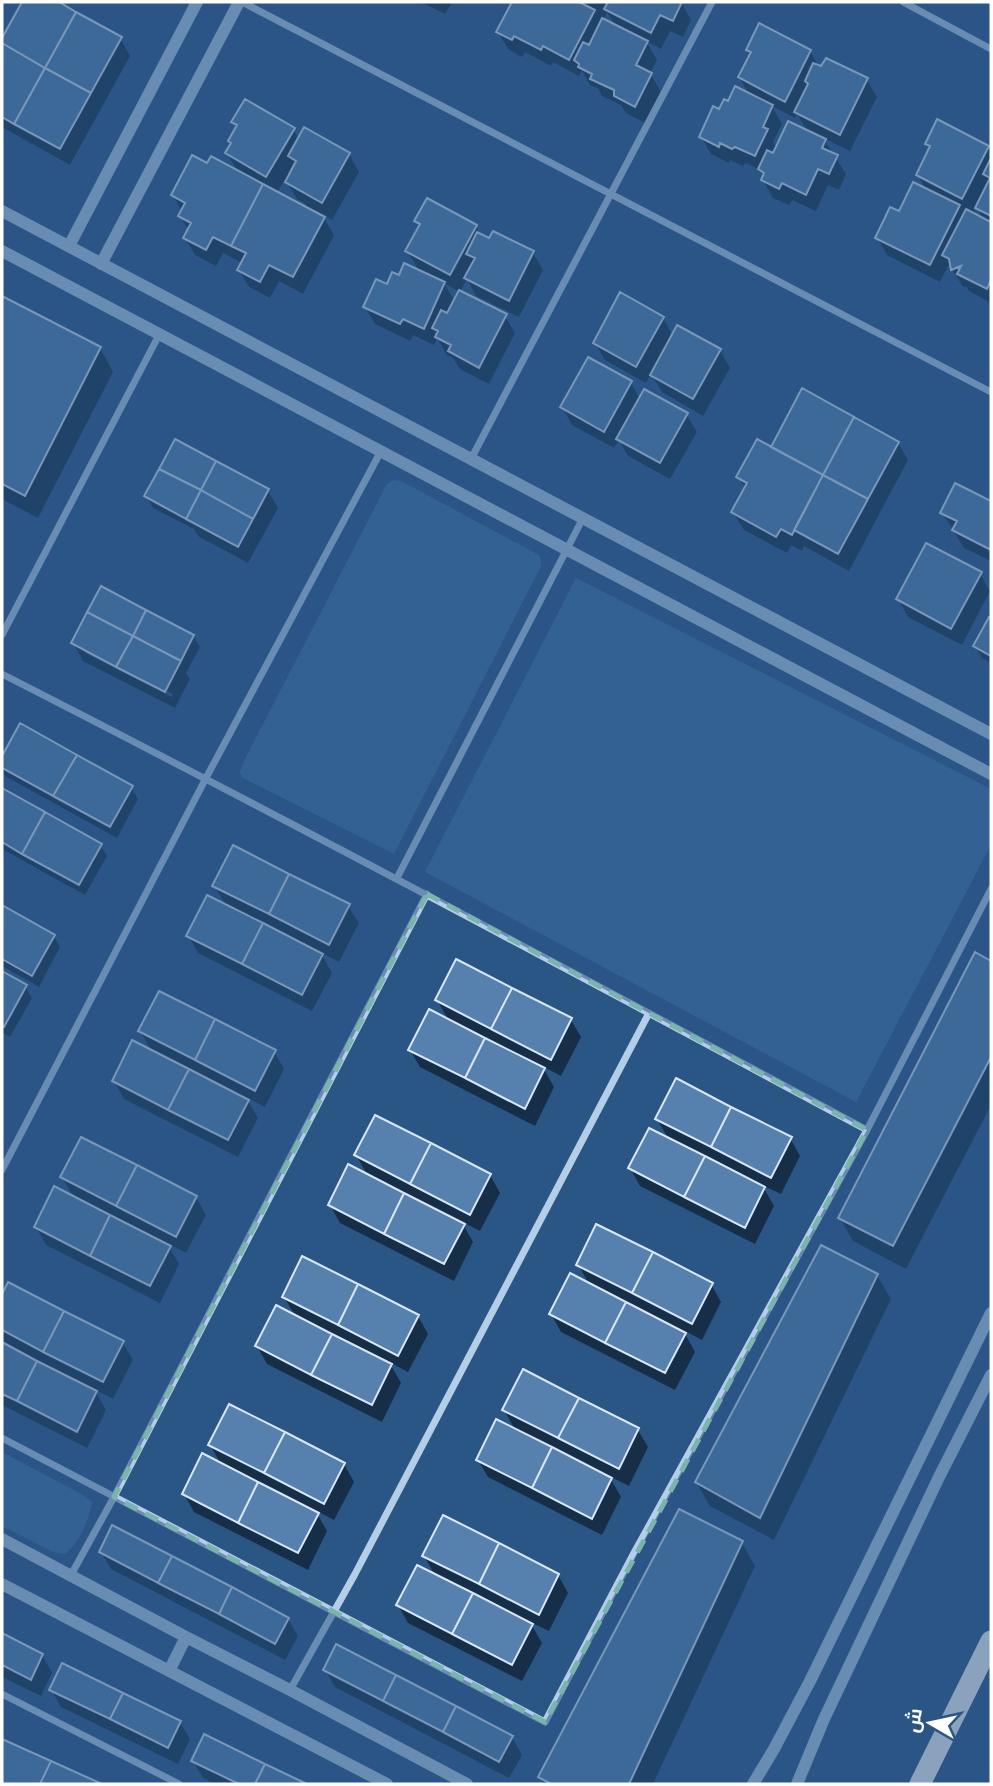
<svg xmlns="http://www.w3.org/2000/svg" width="993" height="1786" viewBox="0 0 993 1786" font-family="'Roboto Condensed',Cairo,sans-serif">
	<rect width="100%" height="100%" fill="#2a5686"/>
	<path fill="#3f70a2" d="M393,480L401,481L539,555L541,561V566L394,854L241,777L240,772L244,761L387,484Z
		M576,578L991,789V845L856,1102L425,872Z
		M2,1452L83,1495L92,1502C89,1520 79,1543 65,1554L53,1552L2,1526Z"/>
	<path fill="#0007" fill-rule="evenodd" d="M24,2H55L120,38L130,56L70,165L2,127V41Z
		M421,2H452L445,14Z
		M514,2H681L691,20L683,37L670,31L661,49L646,41L657,60L650,73L661,92L645,123L626,113L621,105L602,96L598,88L590,85L582,71L579,76L553,62L551,66L525,52L522,57L508,49L498,32ZM607,12L617,28L603,21Z
		M748,50L810,51L819,67L867,80L877,97L850,151L823,138L846,174L839,190L828,185L816,211L792,200L789,205L773,198L763,180L764,177L760,170L746,163L743,166L730,160L729,163L711,154L701,137L720,111L729,103L750,96L739,77L751,55ZM772,106L795,118L797,114L808,132L777,149L773,142L782,124Z
		M233,122L293,129L299,139L349,154L359,172L332,220L321,213L334,235L303,294L279,281L270,298L249,287L239,270L242,263L223,253L216,266L195,255L185,238L189,231L180,216L182,212L173,195L208,165L238,172L227,153L232,145L230,141L237,128ZM285,179L297,199L306,204L304,207L277,193Z
		M927,144L988,147L991,153V303L969,291L966,286L963,287L949,264L940,282L887,255L877,237L899,213L926,190L918,175L930,150ZM976,207L984,220L973,214Z
		M416,221L476,227L481,236L533,253L543,270L519,317L476,296L467,279L460,292L505,316L515,333L489,384L460,369L453,358L447,355L437,338L434,345L413,335L410,341L375,324L365,307L399,277L420,272L407,251L420,227ZM444,283L460,292L455,302Z
		M2,298L100,348L113,372L38,518L2,499Z
		M663,318L673,336L720,350L730,368L703,416L662,392L651,374L646,383L605,360L595,343Z
		M631,383L640,399L686,414L697,432L670,479L628,456L619,440L614,448L572,425L562,407Z
		M898,443L908,460L849,571L804,546L802,551L791,545L787,553L744,530L733,512L746,489L738,477L772,449Z
		M956,485L991,503V561L964,548L942,512Z
		M268,491L278,508L248,563L198,536L194,529L153,508L146,496Z
		M980,574L990,591L962,645L908,617L898,599Z
		M990,619L991,620V663L982,658L975,646Z
		M193,636L200,647L186,673L190,679L175,708L83,661L73,643ZM85,649L173,694L172,697L85,653Z
		M21,726L131,787L138,799L117,838L5,776L2,770V760Z
		M2,790L100,845L107,856L85,895L2,849Z
		M214,886L348,906L359,923L339,962L320,952L332,973L312,1011L198,953L188,935L227,907Z
		M2,907L54,936L60,947L39,987L2,966Z
		M976,955L991,963V1105L906,1269L853,1241L840,1218Z
		M2,973L25,986L32,998L10,1037L2,1032Z
		M437,1000L571,1020L581,1037L561,1076L542,1066L554,1087L535,1126L420,1067L410,1050L449,1021Z
		M140,1031L274,1051L284,1069L265,1107L246,1097L258,1118L238,1157L124,1099L114,1081L152,1052Z
		M657,1119L790,1138L800,1156L781,1194L762,1185L774,1206L755,1244L640,1186L630,1168L669,1140Z
		M356,1155L490,1175L500,1193L480,1231L461,1221L473,1242L454,1281L340,1223L330,1205L368,1176Z
		M62,1177L196,1197L206,1215L186,1253L167,1243L179,1264L160,1303L46,1245L36,1227L75,1199Z
		M578,1264L711,1284L721,1302L702,1340L683,1330L695,1352L675,1390L561,1332L551,1314L590,1286Z
		M877,1275L891,1299L774,1540L710,1506L696,1482Z
		M9,1284L123,1343L133,1360L113,1399L94,1389L106,1410L87,1448L2,1405V1298Z
		M284,1297L418,1316L428,1334L408,1372L389,1362L401,1383L382,1422L267,1364L257,1346L296,1317Z
		M504,1410L638,1430L648,1447L629,1486L609,1476L621,1497L602,1535L488,1477L478,1460L516,1431Z
		M210,1445L344,1464L354,1482L334,1520L315,1510L327,1531L308,1570L194,1512L184,1494L222,1466Z
		M742,1543L755,1566L653,1784H544L540,1777Z
		M101,1552L288,1619L298,1636L285,1660L111,1569Z
		M424,1556L558,1575L568,1593L549,1631L530,1622L542,1643L522,1681L408,1623L398,1605L436,1577Z
		M2,1635L42,1655L52,1673L41,1696L2,1677Z
		M325,1670L512,1737L522,1755L509,1778L335,1687Z
		M51,1689L180,1722L190,1739L178,1764L61,1707Z
		M205,1736L303,1784H215L203,1778L193,1761Z
		M2,1741L98,1784H2Z"/>
	<path fill="#5681af" stroke="#d9e7f6" stroke-width="2" d="M22,2H59L76,12L45,68L2,43V38Z
		M512,2H579L595,10L569,60L543,46L541,50L514,36L512,40L496,32Z
		M608,2H682L673,21L660,15L651,33L604,9Z
		M76,12L122,37L91,93L45,68Z
		M602,18L648,41L636,65L652,73L635,107L614,96V90L590,79L592,74L578,67L579,64L574,60L583,42L589,45Z
		M759,23L811,50L785,102L738,77L751,52L746,50Z
		M2,43L45,68L14,124L2,117Z
		M826,58L868,78L840,135L794,112L808,84L805,81L813,63L821,66Z
		M45,68L91,93L60,149L14,124Z
		M735,86L773,105L763,127L768,129L755,156L735,147L732,149L720,143L719,147L699,137L713,106L719,109L724,99L728,101Z
		M245,99L295,128L266,177L225,153L231,143L228,141L237,125L231,122Z
		M937,119L989,146L962,199L916,175L930,146L925,144Z
		M788,121L826,139L822,148L838,155L829,174L818,169L806,195L782,183L779,189L761,180L764,173L758,169L767,150L773,153Z
		M304,127L350,153L322,203L285,182L296,161L288,156Z
		M192,155L207,163L211,156L263,184L231,246L213,237L206,250L183,238L191,223L178,216L185,203L171,195Z
		M990,160H991V216L975,208L990,178L983,174Z
		M913,182L960,205L930,265L875,238L890,207L899,211Z
		M263,184L325,217L293,277L269,265L260,282L237,270L246,253L231,246Z
		M427,198L477,225L450,275L405,251L420,224L414,221Z
		M966,209L991,222V280L987,289L957,274L961,266L951,270L949,259L942,255Z
		M493,231L534,251L509,301L464,278L475,258L466,254L477,232L489,238Z
		M404,263L445,282L424,329L403,319L400,324L363,307L376,279L387,284L392,272L399,275Z
		M459,290L507,314L479,368L448,351L451,345L435,337L438,331L432,328L441,310L447,313Z
		M620,292L664,317L636,367L593,343Z
		M2,296L101,347L25,496L2,484Z
		M677,325L721,349L693,399L650,375Z
		M588,357L632,381L604,432L560,407Z
		M802,388L854,417L823,475L771,447Z
		M644,389L688,413L660,463L616,439Z
		M854,417L899,442L868,499L823,475Z
		M175,439L216,461L201,490L159,469Z
		M757,439L823,475L792,535L781,529L776,537L731,512L747,483L736,477Z
		M216,461L269,489L253,519L201,490Z
		M159,469L201,490L186,519L144,496Z
		M823,475L868,499L838,554L794,530Z
		M955,483L991,501V550L952,530L957,521L940,513Z
		M201,490L253,519L238,547L186,519Z
		M926,543L982,572L951,629L896,599Z
		M101,586L146,610L133,636L87,612Z
		M146,610L194,635L181,661L133,636Z
		M87,612L133,636L116,667L71,643Z
		M989,617L991,618V656L973,646Z
		M133,636L181,661L165,692L116,667Z
		M20,723L77,755L53,796L2,768V756Z
		M77,755L133,786L110,827L53,796Z
		M2,788L45,812L22,854L2,842Z
		M45,812L102,844L79,885L22,854Z
		M233,845L289,874L269,914L212,886Z
		M289,874L350,904L329,945L269,914Z
		M207,895L263,923L242,964L186,936Z
		M2,905L55,935L32,976L2,959Z
		M263,923L323,954L302,995L242,964Z
		M975,952L991,961V1057L893,1246L838,1218Z
		M456,959L512,988L491,1029L435,1000Z
		M2,971L27,985L4,1027L2,1026Z
		M512,988L572,1018L551,1060L491,1029Z
		M159,991L215,1019L195,1060L138,1031Z
		M429,1009L485,1038L465,1078L408,1050Z
		M215,1019L276,1050L255,1091L195,1060Z
		M485,1038L545,1068L525,1109L465,1078Z
		M132,1040L189,1069L168,1110L112,1081Z
		M189,1069L249,1100L228,1140L168,1110Z
		M676,1078L731,1107L711,1147L655,1119Z
		M731,1107L792,1137L771,1178L711,1147Z
		M375,1115L431,1143L410,1184L354,1155Z
		M649,1128L705,1156L684,1197L628,1168Z
		M81,1137L137,1165L116,1206L60,1177Z
		M431,1143L491,1174L470,1215L410,1184Z
		M705,1156L765,1187L745,1228L684,1197Z
		M348,1164L404,1193L384,1234L328,1205Z
		M137,1165L197,1196L176,1237L116,1206Z
		M54,1186L110,1215L90,1256L34,1227Z
		M404,1193L465,1224L444,1264L384,1234Z
		M110,1215L171,1246L150,1286L90,1256Z
		M596,1224L653,1252L632,1293L576,1265Z
		M821,1245L878,1274L760,1518L695,1482Z
		M653,1252L713,1283L692,1324L632,1293Z
		M302,1256L358,1284L338,1325L282,1297Z
		M570,1273L626,1302L605,1343L549,1314Z
		M8,1282L64,1311L43,1352L2,1330V1294Z
		M358,1284L419,1315L398,1356L338,1325Z
		M626,1302L686,1333L665,1373L605,1343Z
		M276,1305L332,1334L311,1375L255,1346Z
		M64,1311L124,1341L103,1382L43,1352Z
		M332,1334L392,1364L372,1405L311,1375Z
		M2,1342L37,1361L17,1401L2,1394Z
		M37,1361L97,1391L77,1432L17,1401Z
		M523,1369L579,1398L558,1438L502,1410Z
		M579,1398L639,1428L619,1469L558,1438Z
		M229,1404L285,1432L264,1473L208,1445Z
		M496,1419L552,1447L532,1488L476,1460Z
		M285,1432L345,1463L324,1504L264,1473Z
		M552,1447L612,1478L592,1519L532,1488Z
		M202,1453L258,1482L238,1523L182,1494Z
		M258,1482L319,1513L298,1553L238,1523Z
		M679,1509L743,1541L629,1784H551L538,1777Z
		M443,1515L499,1543L479,1584L422,1556Z
		M112,1525L172,1556L158,1583L99,1552Z
		M499,1543L559,1574L539,1615L479,1584Z
		M172,1556L232,1587L219,1614L158,1583Z
		M417,1565L473,1593L452,1634L396,1605Z
		M232,1587L289,1618L275,1644L219,1614Z
		M473,1593L533,1624L512,1665L452,1634Z
		M2,1633L43,1654L31,1680L2,1665Z
		M336,1644L396,1675L383,1701L323,1670Z
		M62,1663L123,1693L110,1719L49,1690Z
		M396,1675L456,1706L443,1732L383,1701Z
		M123,1693L181,1721L168,1748L110,1719Z
		M456,1706L513,1736L499,1762L443,1732Z
		M204,1734L265,1764L255,1784H239L191,1761Z
		M2,1739L51,1761L40,1784H2Z
		M51,1761L102,1784H40Z
		M265,1764L307,1784H255Z"/>
	<g fill="none" stroke-linecap="round" stroke-linejoin="round">
		<path stroke="#b5cee7" stroke-width="7" d="M242,2L991,392
			M903,2L991,49
			M471,459L712,2
			M2,635L159,335
			M2,674C292,822 580,976 867,1130
			M397,878L583,518
			M2,1170L206,778L381,451
			M2,1438L545,1722L634,1553L867,1130L991,889
			M71,1575L114,1497L427,894
			M290,1690L355,1574L649,1013
			M2,1694L179,1784"/>
		<path stroke="#b5cee7" stroke-width="12" d="M2,211L991,734
			M69,246L197,2
			M2,251L991,774
			M101,264L239,2
			M2,1539L186,1637L290,1690L467,1784
			M2,1584L387,1784
			M169,1671L186,1637
			M753,1784L774,1749L810,1681L991,1313
			M797,1784L824,1719L939,1477L991,1375"/>
		<path stroke="#fff" stroke-width="21" d="M920,1784L991,1641"/>
	</g>
	<path d="M0 0H993V1786H0ZM427,894L867,1130L545,1722L114,1497Z" fill="#2a5686" fill-opacity=".55" fill-rule="evenodd"/>
	<path fill="none" stroke="#7bb4af" stroke-width="5" stroke-dasharray="14 9" stroke-linejoin="round" d="M427,894L867,1130L545,1722L114,1497Z"/>
	<rect width="993" height="1786" fill="none" stroke="#ffffff" stroke-width="7"/>
	<g transform="translate(930 1723) rotate(279)" stroke="#2a5686" stroke-width="5" paint-order="stroke">
	<path d="M0-5L12 26L0 18L-12 26Z" fill="#ffffff"/>
	<text y="-10" font-size="19" font-weight="bold" text-anchor="middle" fill="#ffffff">ش</text>
	</g>
</svg>
